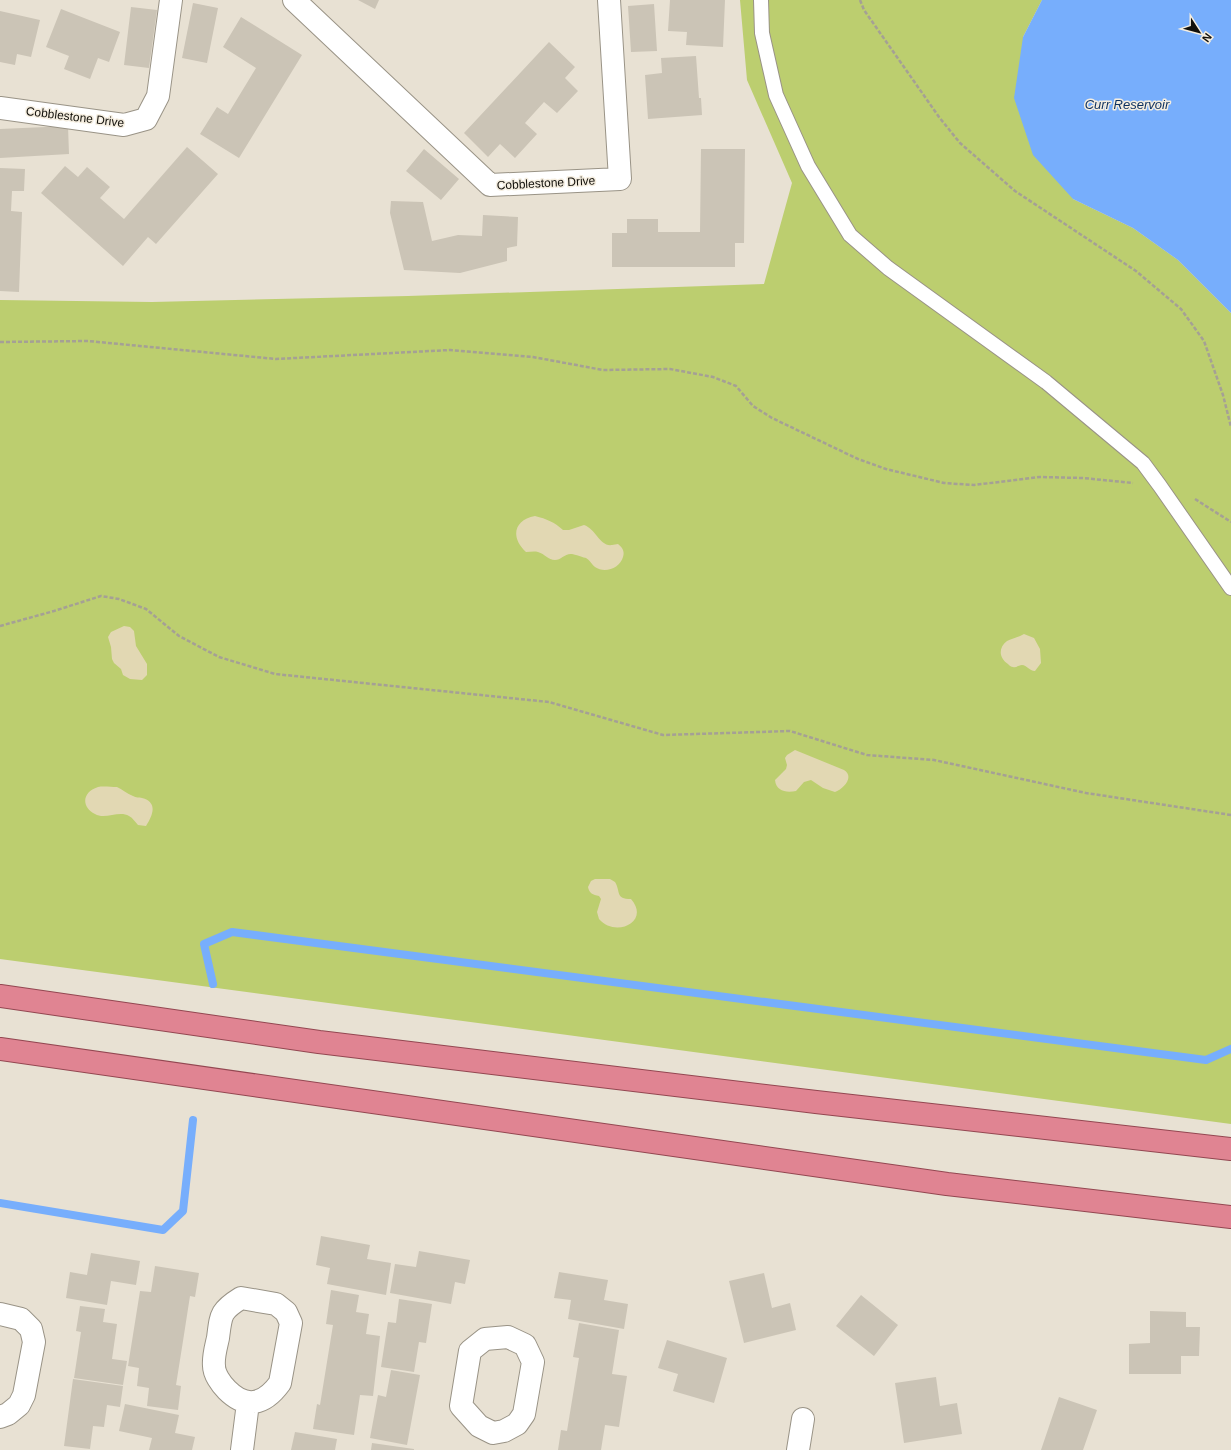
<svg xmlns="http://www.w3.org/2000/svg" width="1231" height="1450" viewBox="0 0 1231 1450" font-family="Arial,sans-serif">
	<rect width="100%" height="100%" fill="#e8e1d3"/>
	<path fill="#bcce6f" d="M740,0H1042L1023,37L1073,199L1133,228L1178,260L1231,313V1124L0,959V300L152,302L408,296L764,284L792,183L747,80Z"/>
	<path fill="#e2d8b3" d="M535,516C547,519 554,522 563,530H569L584,525C596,529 600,547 612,545C614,545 616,544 618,544C622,547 625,551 623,557C620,568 605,574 595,567C592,565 590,560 586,558C585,558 574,554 572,554C565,553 561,560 555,560C548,560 545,554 538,552C534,551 530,552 526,552C510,537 514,520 535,516Z
		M124,626L130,627L134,631L136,646L147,664V675L142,680L130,679L123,675L121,669L114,663L112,659L111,647L108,637L111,632Z
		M1024,634L1034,638L1040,649L1041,663L1035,671C1029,671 1027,665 1022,665C1019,665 1016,668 1013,667C1011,667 1009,665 1008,664C999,658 998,648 1007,641C1013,638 1019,637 1024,634Z
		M795,750L844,770C855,777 843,789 835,792L823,788L811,780L804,782L796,791C786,793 776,791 775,780L786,769L787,765L785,758L787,755Z
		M117,787C122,789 127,794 133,796C136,798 139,797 142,798C158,802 153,815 146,826L138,825C135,822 133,818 129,816C119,810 105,820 95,814C81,807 82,792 98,787C103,786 111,787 117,787Z
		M595,879H610L615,882C621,892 615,899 631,899C651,922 615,938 599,919L597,912L601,899L599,896C593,895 589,893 588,887L591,881Z"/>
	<path fill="#77aefc" d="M1042,0H1231V313L1178,260L1133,228L1073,199L1033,155L1014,98L1023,37Z"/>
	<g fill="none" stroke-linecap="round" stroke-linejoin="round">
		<path stroke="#77aefc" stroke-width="8" d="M213,984L204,944L232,932L1206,1060L1231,1049
			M0,1203L163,1230L183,1211L193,1120"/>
	</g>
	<path fill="#cbc4b6" d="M358,0H379L375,9Z
		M670,0H725L723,47L686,45L687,32L668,31Z
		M193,3L218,8L207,63L182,58Z
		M654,4L657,51L631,52L628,6Z
		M131,7L157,10L149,68L124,65Z
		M61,9L120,32L109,62L98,58L90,79L64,69L69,56L46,47Z
		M0,11L40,20L31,57L17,54L15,65L0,62Z
		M241,17L302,55L239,158L200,134L217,107L228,114L256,68L223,47Z
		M549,42L575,67L565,78L578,91L557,113L544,102L525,123L537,134L515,158L500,144L488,157L464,133Z
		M696,56L699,98H701L702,115L648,119L645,75L662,73L661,58Z
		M68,126L69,154L0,158V129Z
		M187,147L218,174L156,244L148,237L123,266L41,193L65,166L78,177L87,167L110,187L100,198L124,219Z
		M424,149L459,179L441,200L406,171Z
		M701,149H745L744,243H735V267H612V233H627V219H658V232H700Z
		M0,168L25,169L24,191H12L11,211L22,212L19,292L0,291Z
		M391,201L423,202L432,241L458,235L482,236L483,215L518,217L517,246L507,248V261L460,273L404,270L390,213Z
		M321,1236L370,1245L367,1259L391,1263L386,1295L327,1284L330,1268L316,1265Z
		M419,1251L470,1260L465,1284L455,1282L451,1304L390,1293L395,1264L416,1267Z
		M91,1253L140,1261L136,1285L111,1281L107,1305L66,1298L70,1272L87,1275Z
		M155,1266L199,1273L195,1297L190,1296L183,1341L176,1385L181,1386L178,1410L147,1406L149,1388L137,1386L139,1368L128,1366L140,1291L151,1292Z
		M559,1272L608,1280L604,1300L628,1304L624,1329L568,1319L571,1300L554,1298Z
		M764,1273L772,1308L790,1303L796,1330L744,1343L729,1281Z
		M331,1290L359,1295L356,1312L369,1314L366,1334L380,1336L373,1396L360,1395L354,1435L313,1429L317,1404L320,1405L333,1325L326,1324Z
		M861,1295L898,1325L874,1356L836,1326Z
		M399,1299L432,1304L426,1343L419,1342L414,1372L381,1367L388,1322L396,1323Z
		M80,1306L105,1309L103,1322L117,1324L112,1359L127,1361L123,1385L74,1378L81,1332L76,1331Z
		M1150,1311L1186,1312V1327H1200L1199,1356H1181V1374H1129V1344L1150,1343Z
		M579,1323L619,1330L612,1374L627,1376L623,1401L619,1427L605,1425L601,1450H558L561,1430L567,1431L579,1358L573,1357Z
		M667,1340L727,1358L714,1403L673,1391L678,1374L658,1368Z
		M391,1370L420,1375L407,1445L370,1438L378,1395L386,1397Z
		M936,1377L940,1406L957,1403L962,1434L904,1443L895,1383Z
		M73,1379L123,1386L120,1407L107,1405L104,1427L93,1426L90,1449L64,1446Z
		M1059,1397L1097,1410L1083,1450H1041Z
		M125,1404L179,1415L175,1433L195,1437L192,1450H149L152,1438L119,1431Z
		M295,1432L337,1439L335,1450H291Z
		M372,1443L414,1449V1450H371Z"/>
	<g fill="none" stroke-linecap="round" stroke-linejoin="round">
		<defs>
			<path id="service" d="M761,0L762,33L776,95L808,166L850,235L888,268L1046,382L1143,463L1160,486L1231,588"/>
			<path id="minor" d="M294,0L490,185L620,179L609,0
				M0,108L124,125L146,119L158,96L171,0
				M241,1298L276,1304L286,1312L291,1323L280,1383C264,1405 246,1409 227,1390C221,1384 214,1374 214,1366C213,1357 216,1347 218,1338C221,1315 220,1311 241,1298Z
				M0,1314L21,1319L31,1329L34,1342L24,1395L19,1405L8,1414L0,1417
				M508,1337L525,1345L533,1362L524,1414L517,1424L504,1431L493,1433L479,1426L461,1406L470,1351L485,1339Z
				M242,1450L248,1403
				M798,1450L803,1419"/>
			<path id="trunk" d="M0,996L319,1042L816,1102L1231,1149
				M0,1049L947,1184L1231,1217"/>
		</defs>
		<use href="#service" stroke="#999386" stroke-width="16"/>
		<use href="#minor" stroke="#999386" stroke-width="24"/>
		<use href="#trunk" stroke="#934751" stroke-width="24"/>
		<path stroke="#a5a095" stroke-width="2.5" stroke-dasharray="4 2" stroke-linecap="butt" d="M860,0L864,10L939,117L960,143L1015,191L1136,271L1181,309L1204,341L1223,395L1231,427
			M0,342L88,341L276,359L450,350L533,357L603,370L670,369L713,377L736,386L753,406L772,418L858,459L886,469L944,483L974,485L1040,477L1083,478L1133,483
			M1195,499L1231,522
			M0,626L54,611L101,596L119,599L146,609L179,636L219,657L275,674L549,702L663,735L790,731L867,755L934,760L1086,793L1231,815"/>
		<use href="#service" stroke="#fff" stroke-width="14"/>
		<use href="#minor" stroke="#fff" stroke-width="22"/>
		<use href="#trunk" stroke="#e08492" stroke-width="22"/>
	</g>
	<g text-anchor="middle" stroke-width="3" stroke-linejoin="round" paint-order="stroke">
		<g font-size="12" fill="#12100b" stroke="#f5eee0">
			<text transform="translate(75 117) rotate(7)" y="4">Cobblestone Drive</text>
			<text transform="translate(546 183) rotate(-3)" y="4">Cobblestone Drive</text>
		</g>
		<g font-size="13" font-style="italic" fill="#0b2f5f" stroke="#f5eee0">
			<text x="1127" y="109">Curr Reservoir</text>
		</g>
	</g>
	<g transform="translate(1199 32) rotate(126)" stroke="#f5eee0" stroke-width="3" paint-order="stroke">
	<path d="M0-3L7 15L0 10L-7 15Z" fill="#12100b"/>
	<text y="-6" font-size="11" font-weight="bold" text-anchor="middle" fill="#12100b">N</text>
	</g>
</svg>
